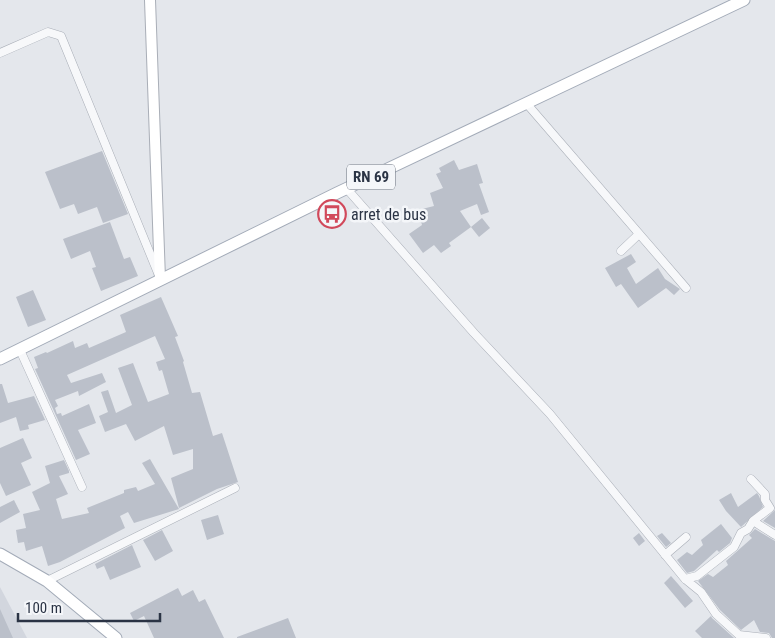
<svg xmlns="http://www.w3.org/2000/svg" width="775" height="638" viewBox="0 0 775 638" font-family="'Roboto Condensed',sans-serif">
	<rect width="100%" height="100%" fill="#e4e7ec"/>
	<path fill="#d2d6de" d="M0,587L27,638H0Z"/>
	<path fill="#bbc0ca" d="M102,151L128,214L103,223L97,207L78,214L74,204L60,209L45,172Z
		M454,160L459,170L477,164L483,183L479,184L489,212L481,215L477,204L460,211L471,227L482,218L490,228L479,237L471,227L449,243L451,246L441,253L434,245L423,253L409,234L422,225L418,210L434,206L430,193L443,188L436,174L441,172L439,168Z
		M110,222L124,259L130,257L138,276L101,291L92,268L96,267L90,251L71,259L63,239Z
		M631,254L636,262L627,268L636,284L658,268L665,279L680,289L674,295L666,288L638,308L621,284L616,287L605,268Z
		M33,290L46,320L28,327L16,297Z
		M161,297L178,336L175,337L184,361L183,362L192,393L200,392L213,436L222,433L238,482L217,489L179,508L171,478L193,469V449L173,455L164,426L135,441L126,424L105,432L99,416L108,412L101,392L108,390L116,413L132,405L118,368L133,363L148,402L169,394L162,370L159,371L156,362L165,359L155,336L67,375L71,383L102,373L106,382L79,396L78,391L55,400L58,406L55,408L57,414L61,413L62,416L89,404L96,423L78,430L90,454L76,460L35,369L38,368L34,357L46,352L47,353L73,341L75,348L87,343L89,348L126,332L120,315Z
		M0,384H2L8,403L34,396L47,424L45,420L28,425L29,429L20,431L16,417L0,423Z
		M23,438L32,458L21,463L31,485L6,496L0,483V448Z
		M150,459L179,509L134,523L128,512L120,516L125,528L60,562L48,566L42,546L26,551L24,542L18,543L16,530L26,528L23,514L40,510L32,492L50,483L45,466L64,460L69,471V473L59,476L68,494L56,499L62,519L89,513L87,508L124,493V490L136,487L138,491L155,484L142,463Z
		M731,493L738,507L757,493L759,496L763,507L741,527L726,511L719,500Z
		M14,500L20,512L0,523V507Z
		M775,510V528L763,521Z
		M218,515L224,534L207,540L201,520Z
		M721,524L732,538L730,543L719,552L717,550L694,571L687,573L677,560L687,552L692,555L703,545L701,540Z
		M755,529L775,541V638H772L769,633L760,632L754,620L741,630L720,610L698,581L708,574L713,577L728,565L726,561L752,538L749,535Z
		M162,530L173,551L155,561L143,540Z
		M639,533L645,541L639,546L633,538Z
		M662,533L671,543L666,547L657,536Z
		M132,545L141,567L110,580L104,566L97,569L95,564Z
		M671,576L693,601L685,608L664,583Z
		M178,588L182,596L193,590L199,602L205,599L224,638H154L144,616L134,621L130,613Z
		M0,609L13,638H0Z
		M711,616L712,618L734,638H702L695,631Z
		M288,618L296,638H237V637Z"/>
	<g fill="none" stroke-linecap="round" stroke-linejoin="round">
		<defs>
			<path id="minor" d="M0,53L48,32L61,36L158,273
				M527,104L686,288
				M347,189L474,333L550,414L685,579L701,592L716,614L739,635L766,638
				M621,251L639,234
				M20,350L82,487
				M751,479L765,494V500L770,508L753,521L775,535
				M665,555L686,537
				M685,579L697,576L734,547L741,533L748,529L753,521
				M47,581L235,488"/>
			<path id="secondary" d="M150,0L160,279"/>
			<path id="primary" d="M0,359L337,193L744,0
				M0,554L47,581L116,638"/>
		</defs>
		<use href="#minor" stroke="#a9aeb7" stroke-width="9"/>
		<use href="#secondary" stroke="#a9aeb7" stroke-width="12"/>
		<use href="#primary" stroke="#a3abb8" stroke-width="13"/>
		<use href="#minor" stroke="#f7f8fa" stroke-width="8"/>
		<use href="#secondary" stroke="#fff" stroke-width="10"/>
		<use href="#primary" stroke="#fff" stroke-width="11"/>
	</g>
	<defs>
		<symbol id="bus-ring" viewBox="-11 -11 22 22"><circle r="9.5" fill="#f4f6f9" stroke="#d1495b" stroke-width="1.5"/><path d="M-5-6H5V4H4V6H2V4H-2V6H-4V4H-5ZM-3.5-4V0h7V-4ZM-3.5 1.2v1.5H-2V1.2ZM2 1.2v1.5H3.5V1.2Z" fill="#d1495b"/></symbol>
	</defs>
	<g fill-rule="evenodd">
		<use href="#bus-ring" x="316" y="198" width="32" height="32"/>
	</g>
	<g text-anchor="middle" stroke-width="5" stroke-linejoin="round" paint-order="stroke">
		<rect fill="#f4f6f9" stroke="#676e7b" stroke-width="1" x="347" y="164.5" width="48" height="25" rx="4"/>
		<g font-size="15" font-weight="bold" fill="#2b3445">
			<text x="371" y="182">RN 69</text>
		</g>
		<g font-size="16" fill="#2b3445" stroke="#f4f6f9" text-anchor="start">
			<text x="351" y="220">arret de bus</text>
		</g>
	</g>
	<path d="M18 613v8h142v-8" fill="none" stroke="#2b3445" stroke-width="2.5"/>
	<text x="25" y="613" font-size="15" fill="#2b3445" stroke="#f4f6f9" stroke-width="4" paint-order="stroke">100 m</text>
</svg>
